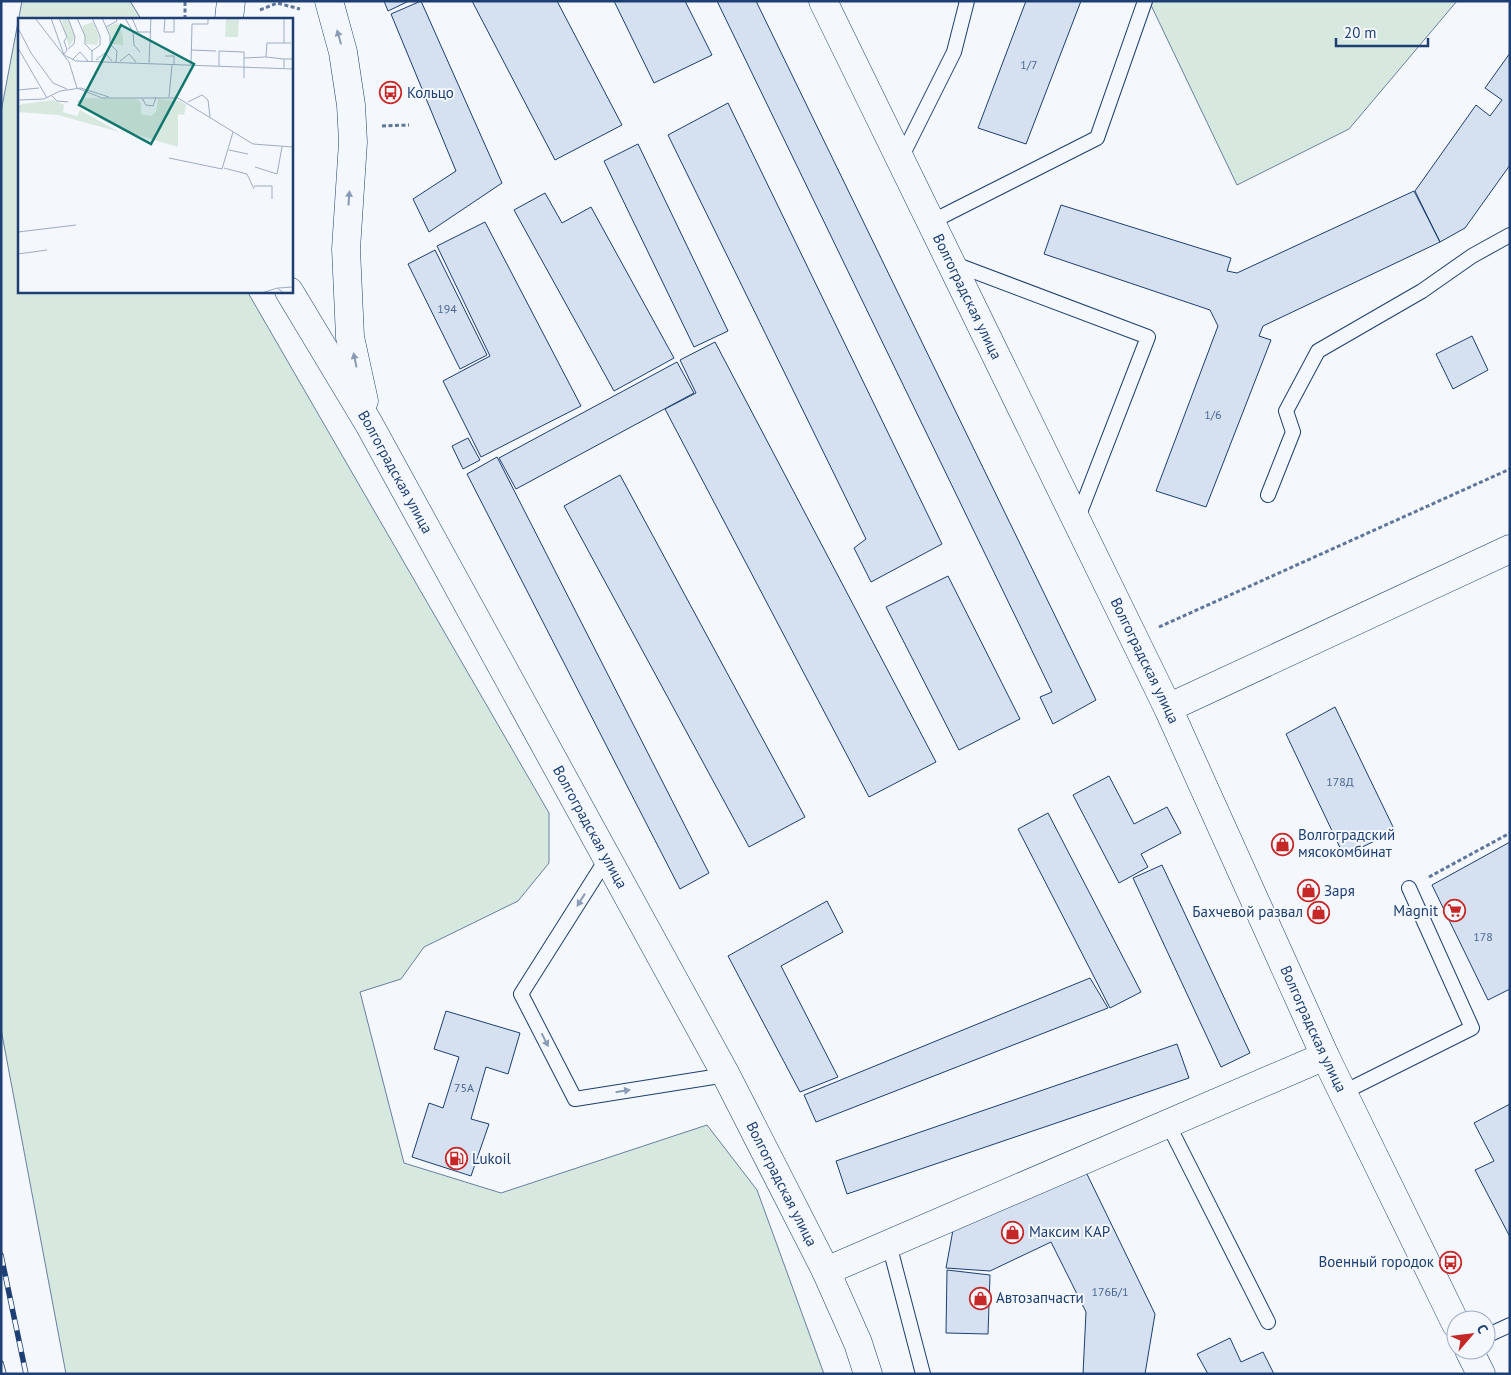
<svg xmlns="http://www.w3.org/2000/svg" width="1511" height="1375" viewBox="0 0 1511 1375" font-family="'PT Sans',sans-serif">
	<rect width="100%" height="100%" fill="#f4f7fb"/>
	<path fill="#d7e8df" stroke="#687fa3" d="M22,1H130L141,19H19V291H247L549,813V863L518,901L424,947L401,979L360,992L404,1163L501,1193L707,1125L757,1190L824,1374H66L1,1029V112Z
		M1149,1H1457L1349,129L1237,185Z"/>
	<path fill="#d5e0f0" stroke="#1d3f73" d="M384,1H409L388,11Z
		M421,1L502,183L429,232L413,199L456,171L391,14Z
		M472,1H557L622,125L555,160Z
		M614,1H685L712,55L654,83Z
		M717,1H756L1096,700L1053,724L1040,697L1052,692Z
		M1026,1H1081L1026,144L978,128Z
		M1510,53V165L1465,228L1440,242L1415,191L1476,105L1490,116L1502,100L1485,88Z
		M728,103L942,544L871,582L854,548L866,539L668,135Z
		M638,144L728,331L694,347L604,161Z
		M1414,191L1440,242L1263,326L1259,336L1271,340L1206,507L1156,491L1218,326L1210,310L1044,254L1061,205L1231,258L1227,271L1237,273Z
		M545,193L562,223L591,207L674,358L614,391L514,210Z
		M485,222L581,406L481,457L443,381L490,356L437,246Z
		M435,250L487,355L460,369L408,264Z
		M1472,336L1488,370L1453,389L1436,354Z
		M715,342L936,762L869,797L665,409L696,393L680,360Z
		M677,362L694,393L516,489L499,458Z
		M468,438L480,460L463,469L452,446Z
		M497,457L709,873L680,889L467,474Z
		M620,475L805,817L749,847L564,506Z
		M948,576L1020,719L959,750L886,607Z
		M1335,707L1395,831L1344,856L1286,734Z
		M1109,776L1134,824L1167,807L1181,833L1141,854L1148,867L1119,883L1073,795Z
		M1048,813L1141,992L1110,1008L1018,829Z
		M1510,842V989L1488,1000L1432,885Z
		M1162,865L1250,1053L1221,1067L1133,878Z
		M827,901L843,932L781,966L838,1077L800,1092L728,956Z
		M1090,978L1108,1008L816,1122L804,1095Z
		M446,1011L520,1033L508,1074L486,1067L471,1119L489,1124L471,1176L412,1157L429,1103L443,1108L459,1057L434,1049Z
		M1177,1044L1189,1078L847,1194L836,1161Z
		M1510,1104V1237L1475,1170L1494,1161L1474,1123Z
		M1085,1170L1155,1314L1145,1374H1083L1086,1312L1051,1242L990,1271L946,1268L953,1230Z
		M947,1270L990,1275L988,1334L946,1333Z
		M1230,1338L1241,1362L1263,1352L1274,1374H1208L1197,1354Z"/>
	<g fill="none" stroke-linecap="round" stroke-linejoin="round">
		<defs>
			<path id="lane" d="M900,160L954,52L967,1
				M931,222L1097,138L1145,1
				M952,263L1148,337L1077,520
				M1268,495L1293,432L1286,411L1318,351L1422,291L1472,256L1510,235
				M607,858L521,994L575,1099L726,1075
				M1342,1093L1472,1028L1409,888
				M1168,1124L1268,1322
				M889,1244L923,1374
				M1486,1336L1510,1325"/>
			<g id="street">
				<path id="s1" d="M823,1L1168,708L1325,1056L1456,1324"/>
				<path d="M1168,708L1510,549"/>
				<path d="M826,1271L1325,1056"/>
				<path d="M1469,1350L1481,1374"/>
			</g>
			<g id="secondary">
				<path d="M329,1L343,52L351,105L353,142L346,249L350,337L364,401"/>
				<path d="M229,19L231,1"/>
				<path id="s2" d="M289,291L369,424L726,1075L826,1271L858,1343L868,1374"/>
			</g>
		</defs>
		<use href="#lane" stroke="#1d3f73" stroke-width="16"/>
		<use href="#street" stroke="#1d3f73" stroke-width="29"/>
		<use href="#secondary" stroke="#1d3f73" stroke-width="29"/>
		<path stroke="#5e769c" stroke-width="3" stroke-dasharray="4 2.5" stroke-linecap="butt" d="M260,10L277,3L300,9
			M185,19V1
			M382,126L409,125
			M1159,627L1510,469
			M1429,877L1510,833"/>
		<use href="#lane" stroke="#f4f7fb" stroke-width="14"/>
		<use href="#street" stroke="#f4f7fb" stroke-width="28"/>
		<use href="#secondary" stroke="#f4f7fb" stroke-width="28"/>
		<defs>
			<path id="rail" d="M1,1255L26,1374
				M1,1363L4,1374"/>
		</defs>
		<use href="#rail" stroke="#1d3f73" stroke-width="5.5"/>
		<use href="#rail" stroke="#f4f7fb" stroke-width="4" stroke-dasharray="11" stroke-linecap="butt"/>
	</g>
	<defs><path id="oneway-solid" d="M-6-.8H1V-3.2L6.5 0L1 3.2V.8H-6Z" transform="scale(1.25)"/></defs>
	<g fill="#889bb7">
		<use href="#oneway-solid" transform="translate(339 37) rotate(-106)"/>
		<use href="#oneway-solid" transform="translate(349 198) rotate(-86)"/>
		<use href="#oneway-solid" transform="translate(355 360) rotate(-102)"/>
		<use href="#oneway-solid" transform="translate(581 900) rotate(122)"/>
		<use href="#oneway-solid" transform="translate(545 1040) rotate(63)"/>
		<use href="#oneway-solid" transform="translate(623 1091) rotate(-9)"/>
	</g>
	<defs>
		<symbol id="bus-ring" viewBox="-11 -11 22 22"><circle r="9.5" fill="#f4f7fb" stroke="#c62828" stroke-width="1.5"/><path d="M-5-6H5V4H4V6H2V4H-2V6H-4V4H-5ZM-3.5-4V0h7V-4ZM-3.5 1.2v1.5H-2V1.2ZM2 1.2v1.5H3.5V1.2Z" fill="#c62828"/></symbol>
		<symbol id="shop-ring" viewBox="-11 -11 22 22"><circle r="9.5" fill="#f4f7fb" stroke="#c62828" stroke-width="1.5"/><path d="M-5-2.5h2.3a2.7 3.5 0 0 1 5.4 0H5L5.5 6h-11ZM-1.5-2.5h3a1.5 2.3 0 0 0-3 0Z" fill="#c62828"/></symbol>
		<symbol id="supermarket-ring" viewBox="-11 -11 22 22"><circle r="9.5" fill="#f4f7fb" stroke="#c62828" stroke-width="1.5"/><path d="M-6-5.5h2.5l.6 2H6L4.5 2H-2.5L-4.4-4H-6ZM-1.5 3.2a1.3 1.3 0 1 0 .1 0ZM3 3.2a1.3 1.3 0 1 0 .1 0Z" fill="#c62828"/></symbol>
		<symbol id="fuel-ring" viewBox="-11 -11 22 22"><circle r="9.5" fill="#f4f7fb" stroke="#c62828" stroke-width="1.5"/><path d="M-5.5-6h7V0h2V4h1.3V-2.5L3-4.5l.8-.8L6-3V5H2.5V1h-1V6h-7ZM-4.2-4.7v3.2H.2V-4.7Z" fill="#c62828"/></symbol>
	</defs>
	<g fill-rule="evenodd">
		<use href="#bus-ring" x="378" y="80" width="25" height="25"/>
		<use href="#shop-ring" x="1270" y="832" width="25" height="25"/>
		<use href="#shop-ring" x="1296" y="878" width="25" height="25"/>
		<use href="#supermarket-ring" x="1442" y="898" width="25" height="25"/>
		<use href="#shop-ring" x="1306" y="900" width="25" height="25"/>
		<use href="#fuel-ring" x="444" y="1146" width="25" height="25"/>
		<use href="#shop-ring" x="1000" y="1220" width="25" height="25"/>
		<use href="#bus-ring" x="1438" y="1250" width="25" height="25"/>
		<use href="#shop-ring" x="968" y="1286" width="25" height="25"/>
	</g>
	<g text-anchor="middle" stroke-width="4" stroke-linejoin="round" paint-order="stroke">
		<g font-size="12" fill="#4b6792">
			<text x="1029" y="69">1/7</text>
			<text x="447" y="313">194</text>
			<text x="1213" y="419">1/6</text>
			<text x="1340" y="786">178Д</text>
			<text x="1483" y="941">178</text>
			<text x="464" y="1092">75А</text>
			<text x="1110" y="1296">176Б/1</text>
		</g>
		<g font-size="15" fill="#1d3f73" stroke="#f4f7fb" text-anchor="start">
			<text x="407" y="98">Кольцо</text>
			<text x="1298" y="840">Волгоградский<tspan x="1298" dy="17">мясокомбинат</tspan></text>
			<text x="1324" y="896">Заря</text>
			<text x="1438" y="916" text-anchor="end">Magnit</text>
			<text x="1303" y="917" text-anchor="end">Бахчевой развал</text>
			<text x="472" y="1164">Lukoil</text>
			<text x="1029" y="1237">Максим КАР</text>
			<text x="1434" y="1267" text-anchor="end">Военный городок</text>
			<text x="996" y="1303">Автозапчасти</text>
		</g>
		<g font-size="15" fill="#1d3f73" stroke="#f4f7fb">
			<text dy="5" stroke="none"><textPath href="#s1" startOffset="329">Волгоградская улица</textPath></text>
			<text dy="5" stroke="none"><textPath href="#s2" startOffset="210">Волгоградская улица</textPath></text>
			<text dy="5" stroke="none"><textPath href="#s1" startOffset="734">Волгоградская улица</textPath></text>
			<text dy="5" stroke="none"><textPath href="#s2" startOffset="615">Волгоградская улица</textPath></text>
			<text dy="5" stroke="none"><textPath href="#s1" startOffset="1139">Волгоградская улица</textPath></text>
			<text dy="5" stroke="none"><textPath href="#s2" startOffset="1020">Волгоградская улица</textPath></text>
		</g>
	</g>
	<g transform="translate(18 18)">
		<rect width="275" height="275" fill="#f4f7fb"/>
		<path d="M43,0H49L57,19L51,29ZM208,0H221L220,19H207ZM75,4L81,18L79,27L68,26L64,8ZM100,5L105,19V27L93,26L89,9ZM67,80L119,81L123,85V96L133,98L138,94L140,81L163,83L168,87L166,97L160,96V129L109,114L86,103L58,83ZM36,82L46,87L45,94L59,98L62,92L101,114L40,97L0,94V88L5,86Z" fill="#d7e8df"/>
		<path fill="none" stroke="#9eadc5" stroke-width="1" d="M17,0L51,44L59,70M33,0L46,37L58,43L275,51M41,0L49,19L46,23L49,32L46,36M59,0L67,18V26L74,33V43M74,0L82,18V27L74,33M84,0L92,18V26L99,33L98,44M107,0L115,14H132M114,0L120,14M147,0L146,14H156V0M88,9L99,3L98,0M0,10L13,35L35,65L49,71M115,14L116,27L122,34M266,25V0M0,30L29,80M50,31L56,26L57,19L50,0M173,32L198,33M147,38H156V47M226,40L248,39M266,41L248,39L249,25H273M54,42L62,34L70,43M78,42L87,35L94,43M102,43L111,36L118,44M131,45L133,0M173,47L174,6H190V0M201,48V33L226,34V60M266,50V41H275M59,70L84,80H160L235,126L275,129M0,72L21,70M34,78L39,83L50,84M151,79L154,47M124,80L128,87L135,88L138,79M0,82L26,81L42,73L63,70L91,79M170,84L184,77L190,82L192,99M211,132L230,136M151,140L204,151L215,114M0,147V178M237,149L259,156L264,129M206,150L229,156L236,171M236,168H254V181M0,214L58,207M0,236L29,232M260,270L275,269M244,275L259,270L266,275"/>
		<path fill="#0f766e" fill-opacity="0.15" stroke="#0f766e" stroke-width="2.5" d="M103,7L176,46L133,126L61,87Z"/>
		<rect width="275" height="275" fill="none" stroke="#1d3f73" stroke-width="2.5"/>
	</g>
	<rect width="1511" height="1375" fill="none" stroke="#1d3f73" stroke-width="5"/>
	<g transform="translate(1471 1335) rotate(62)"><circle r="24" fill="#f4f7fb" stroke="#9eadc5"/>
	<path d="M0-4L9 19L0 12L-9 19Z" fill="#c62828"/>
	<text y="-8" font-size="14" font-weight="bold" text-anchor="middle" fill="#1d3f73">С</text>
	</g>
	<path d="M1336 38v8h92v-8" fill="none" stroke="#1d3f73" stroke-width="2.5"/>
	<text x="1344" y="38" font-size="15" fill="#1d3f73" stroke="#f4f7fb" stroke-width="4" paint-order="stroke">20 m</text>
</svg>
